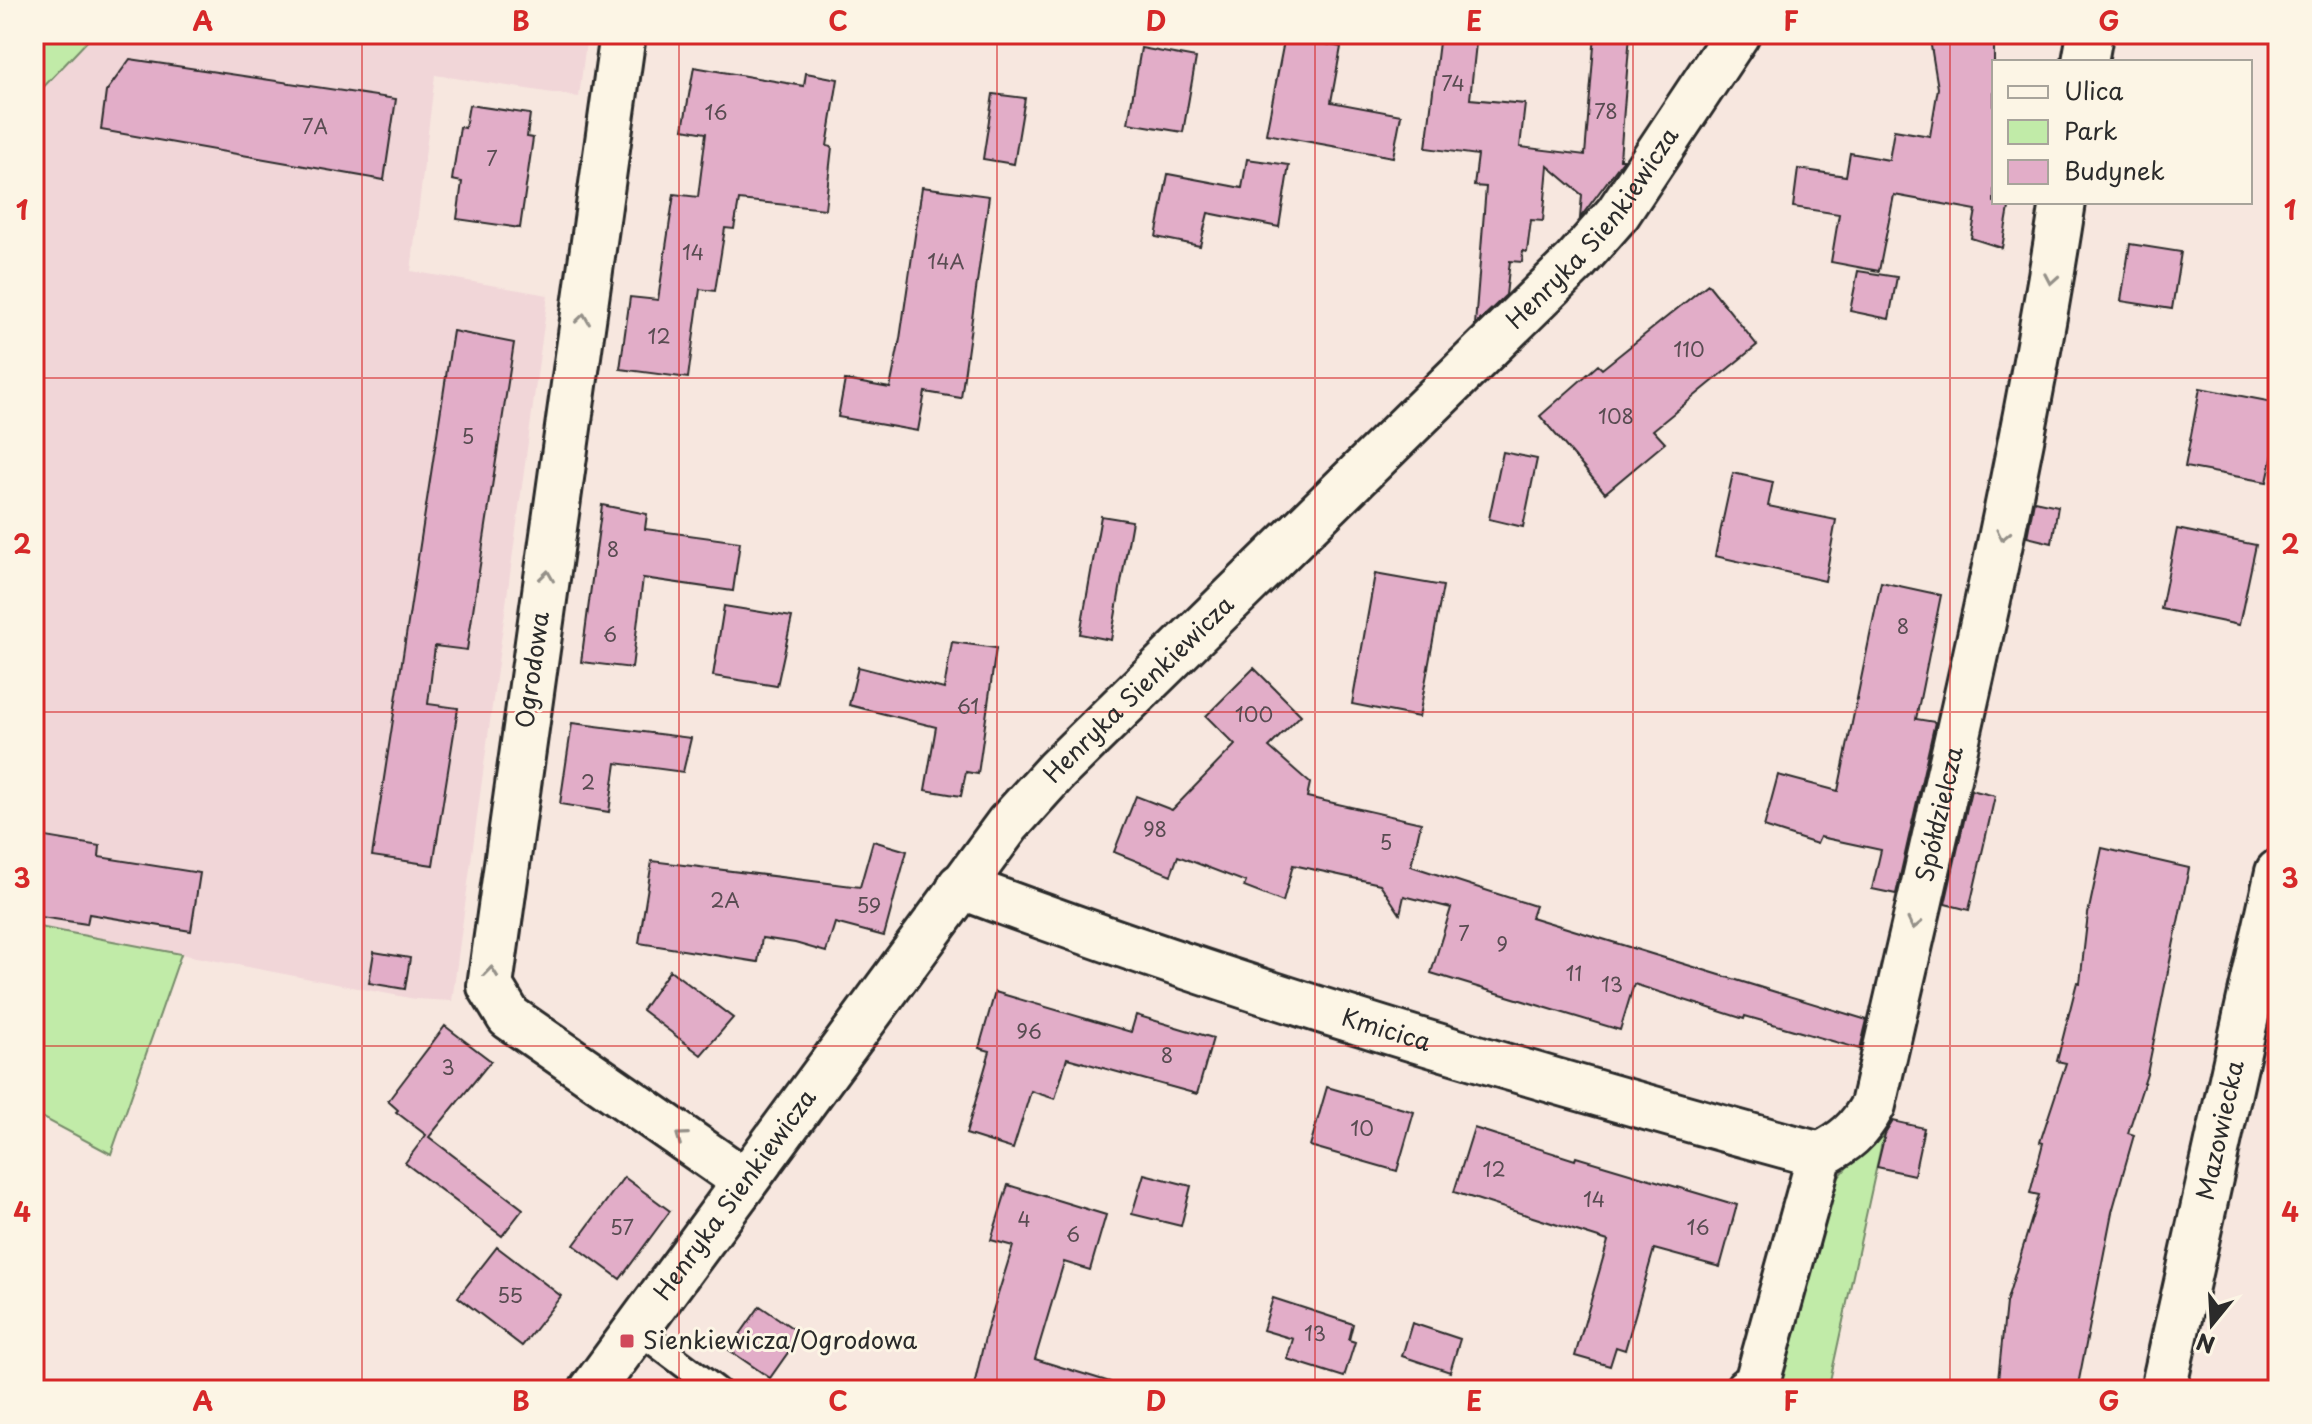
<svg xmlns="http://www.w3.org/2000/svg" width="2312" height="1424" viewBox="0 0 2312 1424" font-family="'Playpen Sans',sans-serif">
	<rect width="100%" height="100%" fill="#f7e7df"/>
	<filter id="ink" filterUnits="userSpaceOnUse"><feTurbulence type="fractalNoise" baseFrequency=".0125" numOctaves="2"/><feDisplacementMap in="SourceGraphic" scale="16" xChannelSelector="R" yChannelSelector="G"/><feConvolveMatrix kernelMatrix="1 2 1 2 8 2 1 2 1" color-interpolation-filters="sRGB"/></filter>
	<g filter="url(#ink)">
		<path fill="#f1d6d8" d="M94,34H587L579,97L435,75L411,271L548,295L452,1001L415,999L34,926V97Z"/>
		<path fill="#c1eba8" stroke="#768b6a" stroke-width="2" d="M34,34H94L34,97Z
			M34,926L181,954L111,1154L34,1113Z
			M1887,1119L1828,1390H1779L1833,1184Z"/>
		<path fill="#e2adc8" stroke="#2b2b2b" stroke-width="2" d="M1440,34H1477L1470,99L1525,104L1520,147L1585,155L1595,34H1630L1620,159H1624L1580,218L1582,195L1548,166L1543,221L1531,220L1527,252L1523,251L1522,262L1510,261L1506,295L1475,325L1486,187L1474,186L1478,155L1426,148Z
			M1929,34L1994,37V202H2010L2002,248L1971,238L1976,210L1894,195L1879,271L1831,262L1839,214L1793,207L1798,169L1846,176L1850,153L1889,160L1894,130L1930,136L1938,88Z
			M1285,36L1341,47L1331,102L1401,115L1393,157L1266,134Z
			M1141,48L1196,58L1183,132L1128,123Z
			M130,59L396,99L384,180L101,130L106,92Z
			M694,67L804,86L806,73L838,79L827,146L832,147L825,209L739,200L734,229L725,228L715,291L700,289L688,378L620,369L630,297L658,300L674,194L698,197L706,133L683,129Z
			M993,94L1025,98L1014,164L983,159Z
			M469,105L530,114L527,137L533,138L520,228L457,219L462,182L452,180L460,127L465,128Z
			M1247,159L1289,165L1279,227L1208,213L1200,246L1156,237L1168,174L1242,188Z
			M922,187L989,196L961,398L925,392L918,431L838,417L845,380L890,388L900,339Z
			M2130,244L2181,252L2172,309L2121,301Z
			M1858,271L1897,277L1889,319L1850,311Z
			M1708,284L1757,345L1653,430L1665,443L1605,493L1540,416L1598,365L1602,369Z
			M453,331L514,343L467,650L435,646L428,704L458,708L433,865L372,856Z
			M2200,388L2278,403V431L2267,482L2185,467Z
			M1503,452L1537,459L1523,527L1489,519Z
			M1733,473L1773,482L1768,506L1836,520L1825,581L1715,556Z
			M2034,501L2058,506L2052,543L2027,537Z
			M602,505L647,514L645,529L740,542L733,591L643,578L632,668L581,662Z
			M1101,516L1132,521L1111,640L1080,634Z
			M2177,529L2256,545L2239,625L2161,609Z
			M1375,574L1443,586L1419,717L1352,704Z
			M1881,582L1941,595L1916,719L1935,722L1896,894L1872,889L1881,850L1820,837L1817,844L1764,827L1778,775L1838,791Z
			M724,606L792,617L777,686L713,676Z
			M952,642L996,648L978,774L966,772L961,796L925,790L936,727L849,705L858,667L944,689Z
			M1254,668L1301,715L1269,747L1310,783L1307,797L1421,823L1411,866L1535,906L1531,917L1867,1020L1860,1049L1745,1016L1744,1019L1634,984L1620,1030L1431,973L1451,908L1404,896L1400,914L1380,884L1293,865L1283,902L1244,887L1246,882L1178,856L1171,875L1114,852L1136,796L1172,810L1235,745L1206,716Z
			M572,723L691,738L683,772L616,763L609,812L560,804Z
			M1971,790L1995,796L1969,910L1945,904Z
			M34,835L100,846L99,857L200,873L191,931L89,914L87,924L34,916Z
			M873,841L907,851L884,936L835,923L826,952L795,943L762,938L758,962L639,943L652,861L860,887Z
			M2102,848L2189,868L2147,1074L2128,1133L2134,1135L2112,1212L2077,1390H1997L2006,1303L2039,1195L2030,1193L2043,1143L2040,1142L2066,1063L2057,1061L2077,982L2080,983L2088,914Z
			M374,952L410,958L405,989L369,983Z
			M670,970L733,1018L701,1055L642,1010Z
			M995,992L1131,1032L1136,1015L1213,1038L1197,1094L1067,1058L1055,1099L1031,1091L1013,1149L966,1134L990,1051L979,1048Z
			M445,1026L491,1061L429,1137L523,1209L502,1236L405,1163L426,1135L396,1112L398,1110L388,1101Z
			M1327,1087L1414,1112L1397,1171L1310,1146Z
			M1893,1121L1924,1128L1914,1175L1877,1167L1885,1134Z
			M1474,1128L1575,1160L1576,1157L1737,1205L1720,1267L1654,1249L1625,1350L1616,1347L1610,1366L1575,1356L1608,1241L1454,1192Z
			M1144,1174L1191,1186L1181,1226L1132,1214Z
			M624,1177L670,1211L620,1279L574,1245Z
			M1008,1185L1106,1215L1090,1270L1064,1262L1035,1359L1110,1382L1109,1390H973L986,1333L1013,1246L991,1240Z
			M497,1247L561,1296L522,1346L458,1297Z
			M1273,1298L1353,1324L1349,1340L1355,1342L1344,1377L1287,1359L1293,1339L1263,1330Z
			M760,1306L801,1334L770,1378L729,1350Z
			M1412,1323L1460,1339L1450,1372L1402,1356Z"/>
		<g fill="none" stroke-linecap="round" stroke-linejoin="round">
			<defs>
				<path id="lane" d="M636,1329L717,1390"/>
				<g id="street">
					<path d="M623,34L490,986L509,1017L745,1181"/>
					<path d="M2085,62L2090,34"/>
					<path id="s1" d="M960,886C1239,991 1532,1077 1820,1155"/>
					<path id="s2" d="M592,1390L1008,824L1056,771L1575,262L1618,213L1737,34"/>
					<path id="s3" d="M1747,1390L1756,1386L1820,1155C1845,1142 1859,1131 1873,1105C1941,805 2016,507 2063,202"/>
					<path id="s4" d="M2163,1390L2278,872"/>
				</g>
			</defs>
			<use href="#lane" stroke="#2b2b2b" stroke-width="30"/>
			<use href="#street" stroke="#2b2b2b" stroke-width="50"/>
			<use href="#lane" stroke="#fcf5e5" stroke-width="24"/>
			<use href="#street" stroke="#fcf5e5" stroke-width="44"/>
		</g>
		<defs><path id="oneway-chevron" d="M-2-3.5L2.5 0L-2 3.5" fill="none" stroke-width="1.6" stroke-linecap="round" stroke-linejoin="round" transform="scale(2)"/></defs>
		<g stroke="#949088">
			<use href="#oneway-chevron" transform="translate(2051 279) rotate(100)"/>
			<use href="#oneway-chevron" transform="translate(583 319) rotate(-82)"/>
			<use href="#oneway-chevron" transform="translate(2003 535) rotate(102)"/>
			<use href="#oneway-chevron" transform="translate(547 576) rotate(-82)"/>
			<use href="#oneway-chevron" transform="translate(1914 924) rotate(103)"/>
			<use href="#oneway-chevron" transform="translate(491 972) rotate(-84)"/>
			<use href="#oneway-chevron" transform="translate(681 1137) rotate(-145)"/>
		</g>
	</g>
	<path fill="none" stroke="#d62828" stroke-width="2" stroke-opacity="0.55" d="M362,34V1390M679,34V1390M997,34V1390M1315,34V1390M1633,34V1390M1950,34V1390M34,378H2278M34,712H2278M34,1046H2278"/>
	<rect fill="#d1495b" stroke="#fcf5e5" stroke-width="3" x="619" y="1333" width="16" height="16" rx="4"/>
	<g text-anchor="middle" stroke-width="6" stroke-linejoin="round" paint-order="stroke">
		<g font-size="20" fill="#594c52">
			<text x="1453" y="91">74</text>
			<text x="1606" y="119">78</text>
			<text x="716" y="120">16</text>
			<text x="315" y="134">7A</text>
			<text x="492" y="166">7</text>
			<text x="693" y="260">14</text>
			<text x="946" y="269">14A</text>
			<text x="659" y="344">12</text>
			<text x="1689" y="357">110</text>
			<text x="1616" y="424">108</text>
			<text x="468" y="444">5</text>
			<text x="613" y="557">8</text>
			<text x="1903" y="634">8</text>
			<text x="610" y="642">6</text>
			<text x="968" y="714">61</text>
			<text x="1254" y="722">100</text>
			<text x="588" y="790">2</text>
			<text x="1155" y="837">98</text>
			<text x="1386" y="850">5</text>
			<text x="725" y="908">2A</text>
			<text x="869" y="913">59</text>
			<text x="1464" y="941">7</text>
			<text x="1502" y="952">9</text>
			<text x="1574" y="981">11</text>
			<text x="1612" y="992">13</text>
			<text x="1029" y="1039">96</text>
			<text x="1167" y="1063">8</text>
			<text x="448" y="1075">3</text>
			<text x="1362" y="1136">10</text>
			<text x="1494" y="1177">12</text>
			<text x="1594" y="1207">14</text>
			<text x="1024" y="1227">4</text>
			<text x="622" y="1235">57</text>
			<text x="1698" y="1235">16</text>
			<text x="1073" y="1242">6</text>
			<text x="510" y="1303">55</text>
			<text x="1315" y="1341">13</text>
		</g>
		<g font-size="24" fill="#2b2b2b" stroke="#fcf5e5">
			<text dy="8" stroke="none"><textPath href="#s2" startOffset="1538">Henryka Sienkiewicza</textPath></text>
			<text transform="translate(533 670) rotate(-82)" y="8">Ogrodowa</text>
			<text dy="8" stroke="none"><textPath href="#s2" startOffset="890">Henryka Sienkiewicza</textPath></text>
			<text dy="8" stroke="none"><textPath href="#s3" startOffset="622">Spółdzielcza</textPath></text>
			<text dy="8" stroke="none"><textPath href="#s1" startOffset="450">Kmicica</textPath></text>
			<text dy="8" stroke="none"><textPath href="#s4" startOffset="266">Mazowiecka</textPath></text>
			<text dy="8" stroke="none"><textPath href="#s2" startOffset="242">Henryka Sienkiewicza</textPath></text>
		</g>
		<g font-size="24" fill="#2b2b2b" stroke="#fcf5e5" text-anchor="start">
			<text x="643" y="1349">Sienkiewicza/Ogrodowa</text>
		</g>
	</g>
	<rect width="2312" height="1424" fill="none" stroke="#fcf5e5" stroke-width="88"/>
	<rect x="1992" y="60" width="260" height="144" fill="#fcf5e5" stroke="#a8a49b" stroke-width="2"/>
	<rect x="2008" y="86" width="40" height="12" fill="#fcf5e5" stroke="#a8a49b" stroke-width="2"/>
	<text x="2064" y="100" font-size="24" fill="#2b2b2b">Ulica</text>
	<rect x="2008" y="120" width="40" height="24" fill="#c1eba8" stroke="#a8a49b" stroke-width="2"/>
	<text x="2064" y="140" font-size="24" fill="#2b2b2b">Park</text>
	<rect x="2008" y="160" width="40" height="24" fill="#e2adc8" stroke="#a8a49b" stroke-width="2"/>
	<text x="2064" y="180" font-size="24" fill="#2b2b2b">Budynek</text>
	<g transform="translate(2212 1324) rotate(198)" stroke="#fcf5e5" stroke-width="6" paint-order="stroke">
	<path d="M0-6L14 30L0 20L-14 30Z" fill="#2b2b2b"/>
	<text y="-12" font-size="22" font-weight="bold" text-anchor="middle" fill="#2b2b2b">N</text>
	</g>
	<rect x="44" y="44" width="2224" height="1336" fill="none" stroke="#d62828" stroke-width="3"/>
	<g font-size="26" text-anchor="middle" font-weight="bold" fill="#d62828">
		<text x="203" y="31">A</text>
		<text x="521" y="31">B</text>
		<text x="838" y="31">C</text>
		<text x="1156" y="31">D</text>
		<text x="1474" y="31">E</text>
		<text x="1791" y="31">F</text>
		<text x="2109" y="31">G</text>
		<text x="22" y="220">1</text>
		<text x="2290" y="220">1</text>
		<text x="22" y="554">2</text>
		<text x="2290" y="554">2</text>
		<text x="22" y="888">3</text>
		<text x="2290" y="888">3</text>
		<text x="22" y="1222">4</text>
		<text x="2290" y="1222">4</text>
		<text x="203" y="1411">A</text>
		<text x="521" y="1411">B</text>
		<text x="838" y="1411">C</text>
		<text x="1156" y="1411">D</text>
		<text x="1474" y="1411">E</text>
		<text x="1791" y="1411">F</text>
		<text x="2109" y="1411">G</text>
	</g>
</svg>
